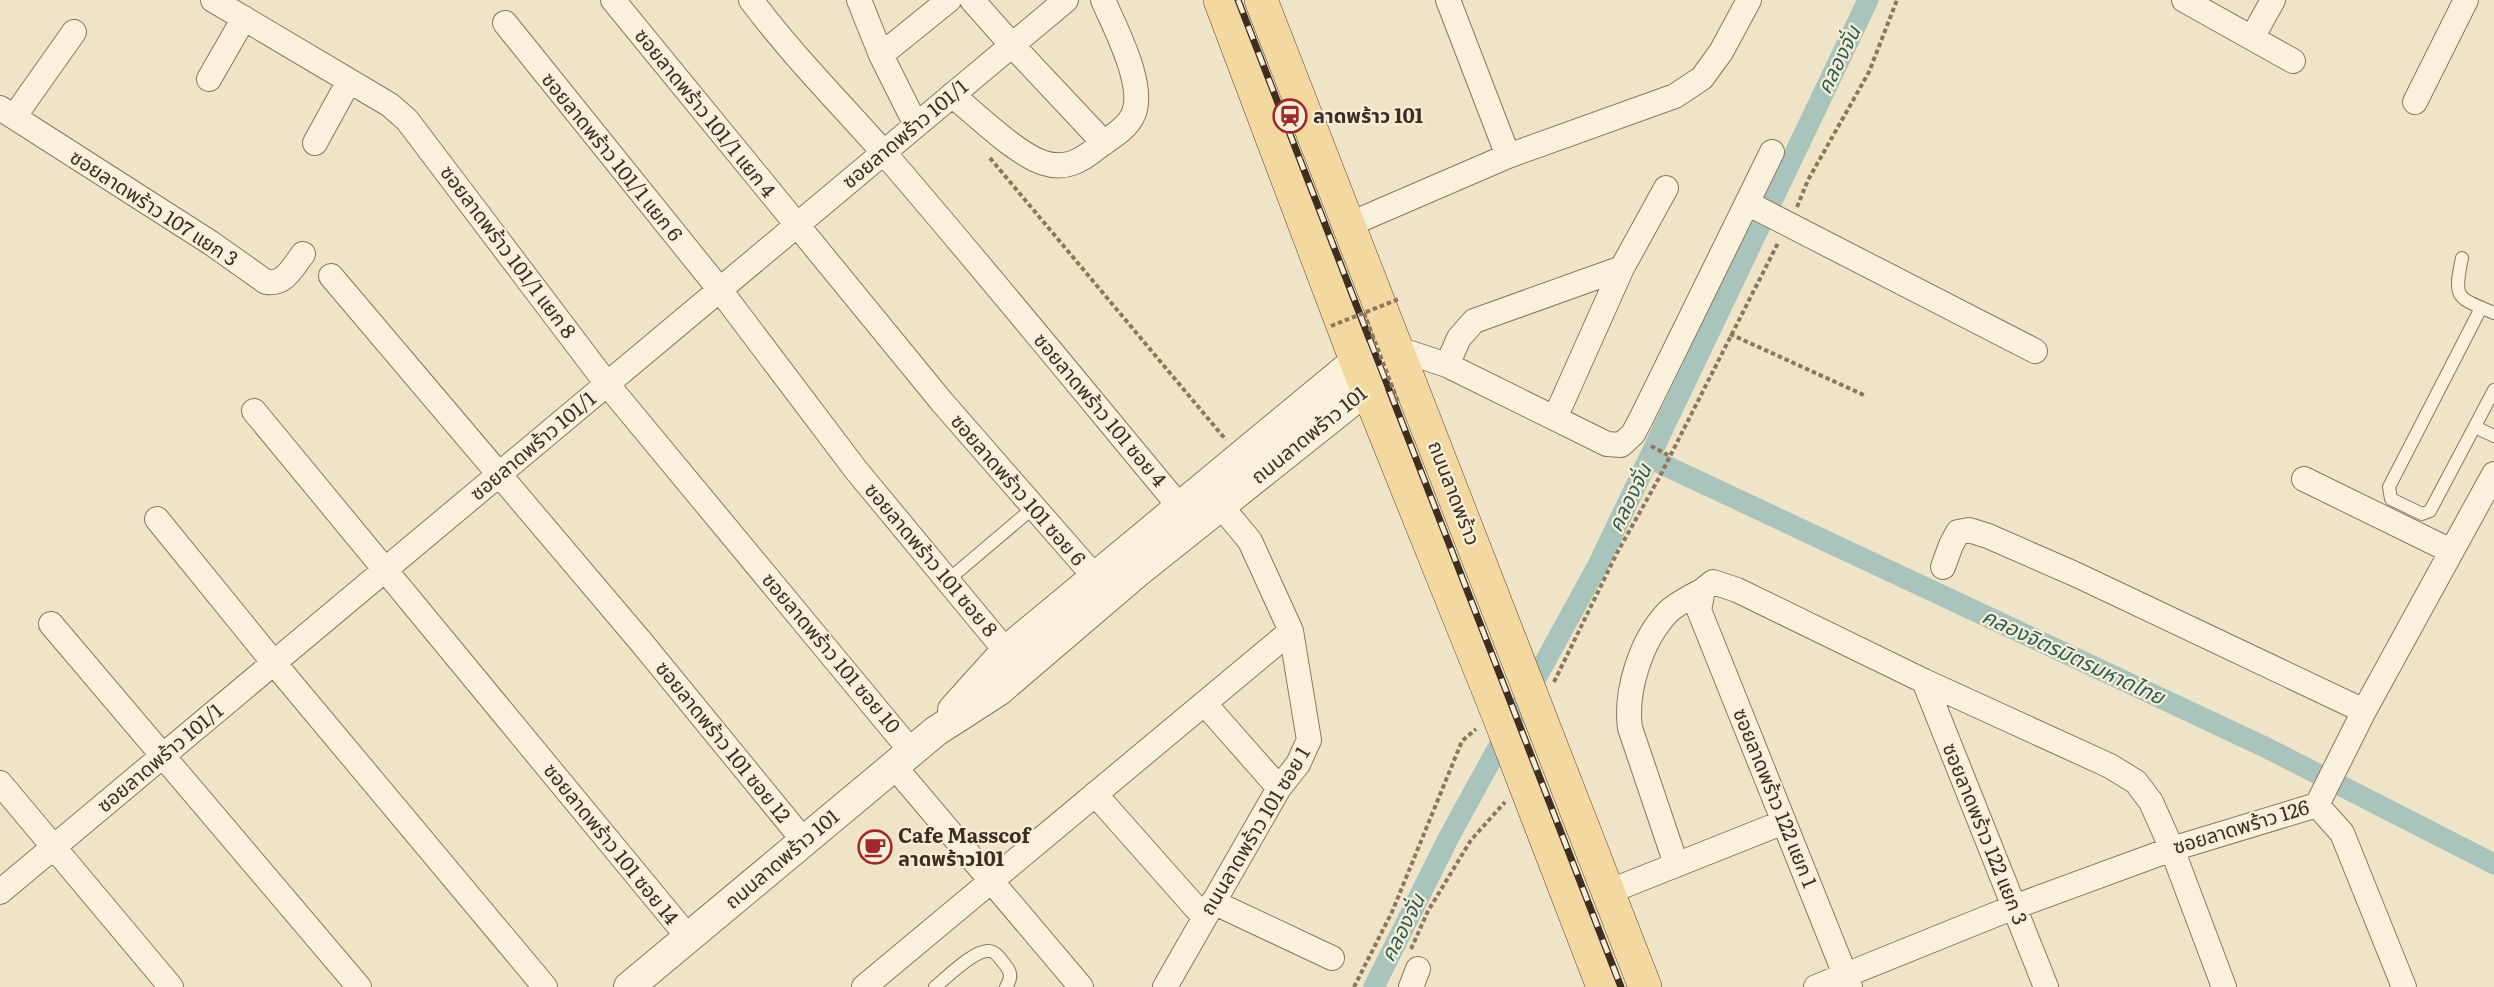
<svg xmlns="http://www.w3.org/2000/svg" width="2494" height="987" viewBox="0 0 2494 987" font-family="Literata,'Noto Sans Thai',serif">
	<rect width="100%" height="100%" fill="#f0e4c8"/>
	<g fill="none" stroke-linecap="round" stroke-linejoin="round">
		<path stroke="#a9c4bc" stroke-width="21" d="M1649,458L2267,748L2494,864
			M1374,987L1449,837L1598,565L1868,0"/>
		<defs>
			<path id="service" d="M2462,258C2453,300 2457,297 2494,313
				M2481,308L2389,487L2391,499L2422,514L2430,511L2494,390
				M2475,427L2494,436
				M948,580L1033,508
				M935,987C946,978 975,949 989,951C996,951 1002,961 1006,966C1012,973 1011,980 1006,987"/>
			<path id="minor" d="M213,0L390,105L407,120L607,384L911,751
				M613,0L942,402L1095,577
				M751,0C792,55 840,103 885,154C985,270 1082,389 1180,507
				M859,0L881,55L916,125
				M972,0L1012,45L1104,143
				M1448,0L1508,156
				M2184,0L2293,61
				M505,23L720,290L856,470L1006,651
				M2252,38L2273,0
				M881,55L949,0
				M209,79L244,18
				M952,95C976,114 1017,155 1044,163C1066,170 1081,161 1098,147C1110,138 1125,130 1132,117C1148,89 1115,28 1103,0
				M2415,102L2466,0
				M0,108L211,243L266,282C285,285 292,268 303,254
				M14,117L74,32
				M315,143L349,81
				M1747,203L2035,351
				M1348,225L1508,156L1675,96L1702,78L1721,52L1749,0
				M1622,268L1666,188
				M331,276L642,643L804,841
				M1398,349L1447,365L1607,444L1621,445L1633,434L1642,417L1772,152
				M1447,365L1459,338L1474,321L1622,268L1555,418
				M254,411L688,937
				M2304,479L2451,551
				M157,519L274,663L545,987
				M1943,567L1951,545L1958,532L1969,530L1988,536L2077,575L2364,711
				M51,624L359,987
				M1924,681L2046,987
				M1205,704L1279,788
				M894,766L1081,987
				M0,783L171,987
				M1095,794L1204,917
				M2317,805L2342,833L2404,987
				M1676,864L1630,728C1625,691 1641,640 1668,612C1677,603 1691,597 1703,590
				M0,892L1066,0
				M1608,892L1784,822
				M1213,902L1332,958
				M864,987L1291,631
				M1165,987L1279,788L1298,764L1309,740L1291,631L1250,541L1221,506
				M1411,987L1418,969
				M1816,987L2014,907L2172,849L2317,805L2364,711L2494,474
				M1850,987L1699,610L1703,590L1713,582L1737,590L1924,681L2110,766L2136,782L2151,802L2172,849L2224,987"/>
			<path id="tertiary" d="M953,710L1006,651L1356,361L1379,354
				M629,987L936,731L998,691L1136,573L1367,389L1398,349"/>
			<path id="primary" d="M1220,0L1360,371L1498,714L1603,987
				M1261,0L1645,987"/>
		</defs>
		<use href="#service" stroke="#8d765c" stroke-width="14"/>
		<use href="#minor" stroke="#8d765c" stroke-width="26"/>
		<use href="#tertiary" stroke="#8d765c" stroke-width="32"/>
		<use href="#primary" stroke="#5b4430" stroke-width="34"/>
		<path stroke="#8d765c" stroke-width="4" stroke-dasharray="4.5 3" stroke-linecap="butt" d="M990,158L1226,440
			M1797,207L1808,180L1869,72L1897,0
			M1730,334L1866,396
			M1651,446L1668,455
			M1554,682L1617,553L1659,478L1778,243
			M1411,949L1428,911L1471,840L1505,802
			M1354,987L1392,912L1462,741L1476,729"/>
		<use href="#service" stroke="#faf1dc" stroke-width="12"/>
		<use href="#minor" stroke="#faf1dc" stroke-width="24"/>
		<use href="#tertiary" stroke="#faf1dc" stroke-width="30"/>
		<use href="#primary" stroke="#f3d9a0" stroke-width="33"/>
		<defs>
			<path id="rail" d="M1238,0L1621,987"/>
		</defs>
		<use href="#rail" stroke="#3d2e20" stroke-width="7"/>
		<use href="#rail" stroke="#f7eed8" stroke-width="4.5" stroke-dasharray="14" stroke-linecap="butt"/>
		<path stroke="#8d765c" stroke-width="4" stroke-dasharray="4.5 3" stroke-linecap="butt" d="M1364,313L1398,402
			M1331,326L1399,299"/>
	</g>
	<defs>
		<symbol id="station-ring" viewBox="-11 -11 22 22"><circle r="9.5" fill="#f7eed8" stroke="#9e2a2b" stroke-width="1.5"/><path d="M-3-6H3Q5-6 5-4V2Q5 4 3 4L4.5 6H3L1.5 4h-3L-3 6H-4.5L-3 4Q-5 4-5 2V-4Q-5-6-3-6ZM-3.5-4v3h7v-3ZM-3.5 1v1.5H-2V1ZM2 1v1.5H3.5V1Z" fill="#9e2a2b"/></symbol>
		<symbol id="cafe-ring" viewBox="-11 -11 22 22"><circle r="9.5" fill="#f7eed8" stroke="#9e2a2b" stroke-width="1.5"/><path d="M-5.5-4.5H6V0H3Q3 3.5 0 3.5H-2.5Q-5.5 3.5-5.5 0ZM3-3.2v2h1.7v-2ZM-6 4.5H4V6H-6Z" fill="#9e2a2b"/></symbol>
	</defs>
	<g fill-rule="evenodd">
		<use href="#station-ring" x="1271" y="97" width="38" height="38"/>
		<use href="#cafe-ring" x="856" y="828" width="38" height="38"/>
	</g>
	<g text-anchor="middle" stroke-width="4.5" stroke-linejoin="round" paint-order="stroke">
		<g font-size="20" fill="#3d2e20" stroke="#f7eed8">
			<text transform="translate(705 113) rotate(51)" y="7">ซอยลาดพร้าว 101/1 แยก 4</text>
			<text transform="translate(905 134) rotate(-40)" y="7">ซอยลาดพร้าว 101/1</text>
			<text transform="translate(612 157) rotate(51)" y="7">ซอยลาดพร้าว 101/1 แยก 6</text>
			<text transform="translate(154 208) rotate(33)" y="7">ซอยลาดพร้าว 107 แยก 3</text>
			<text transform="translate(508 252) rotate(53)" y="7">ซอยลาดพร้าว 101/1 แยก 8</text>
			<text transform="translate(1100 410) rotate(50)" y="7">ซอยลาดพร้าว 101 ซอย 4</text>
			<text transform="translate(1309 435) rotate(-39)" y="7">ถนนลาดพร้าว 101</text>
			<text transform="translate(533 446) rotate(-40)" y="7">ซอยลาดพร้าว 101/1</text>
			<text transform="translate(1018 490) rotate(49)" y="7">ซอยลาดพร้าว 101 ซอย 6</text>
			<text transform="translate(1454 493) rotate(69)" y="7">ถนนลาดพร้าว</text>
			<text transform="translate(931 560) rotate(50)" y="7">ซอยลาดพร้าว 101 ซอย 8</text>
			<text transform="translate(831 653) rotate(50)" y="7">ซอยลาดพร้าว 101 ซอย 10</text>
			<text transform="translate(723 742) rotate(51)" y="7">ซอยลาดพร้าว 101 ซอย 12</text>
			<text transform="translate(160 758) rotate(-40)" y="7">ซอยลาดพร้าว 101/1</text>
			<text transform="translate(1775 798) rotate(68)" y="7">ซอยลาดพร้าว 122 แยก 1</text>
			<text transform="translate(2241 827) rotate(-17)" y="7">ซอยลาดพร้าว 126</text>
			<text transform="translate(1255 831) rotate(-59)" y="7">ถนนลาดพร้าว 101 ซอย 1</text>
			<text transform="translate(1985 834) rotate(68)" y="7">ซอยลาดพร้าว 122 แยก 3</text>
			<text transform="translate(611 844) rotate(51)" y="7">ซอยลาดพร้าว 101 ซอย 14</text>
			<text transform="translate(782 859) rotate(-40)" y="7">ถนนลาดพร้าว 101</text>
		</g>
		<g font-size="20" font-weight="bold" fill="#3d2e20" stroke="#f7eed8" text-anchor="start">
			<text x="1313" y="123">ลาดพร้าว 101</text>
			<text x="898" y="843">Cafe Masscof<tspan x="898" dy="23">ลาดพร้าว101</tspan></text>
		</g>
		<g font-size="21" font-style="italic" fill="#2f5d5a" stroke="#f7eed8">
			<text transform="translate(1839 60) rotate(-64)" y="7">คลองจั่น</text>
			<text transform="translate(1630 498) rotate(-64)" y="7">คลองจั่น</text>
			<text transform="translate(2073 657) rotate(25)" y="7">คลองจิตรมิตรมหาดไทย</text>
			<text transform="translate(1403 928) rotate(-63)" y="7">คลองจั่น</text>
		</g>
	</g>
</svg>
